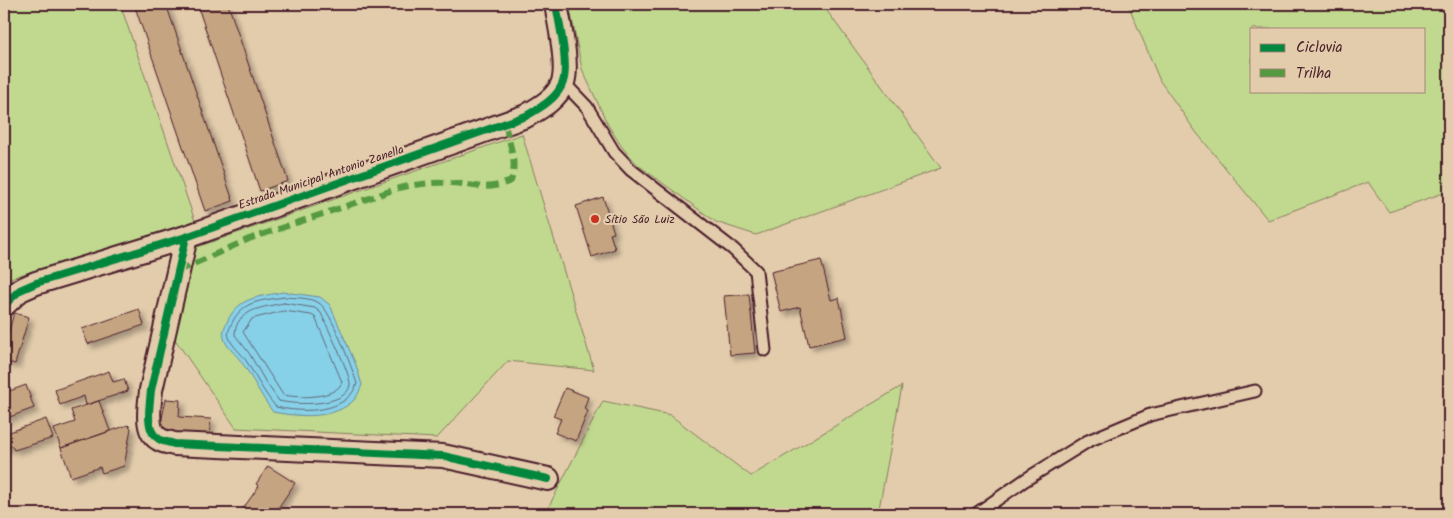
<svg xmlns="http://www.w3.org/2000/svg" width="1453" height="518" viewBox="0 0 1453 518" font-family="Kalam,sans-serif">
	<defs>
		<filter id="shadow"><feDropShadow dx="4.5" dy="4.5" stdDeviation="2.5" flood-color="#0004"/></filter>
	</defs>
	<rect width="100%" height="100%" fill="#e3ccac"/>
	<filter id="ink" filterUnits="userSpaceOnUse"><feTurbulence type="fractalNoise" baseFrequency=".02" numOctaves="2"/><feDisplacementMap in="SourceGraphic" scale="10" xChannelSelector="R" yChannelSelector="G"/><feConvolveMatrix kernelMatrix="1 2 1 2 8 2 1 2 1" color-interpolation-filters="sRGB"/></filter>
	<g filter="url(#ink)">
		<path fill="#c0d98f" stroke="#857c5d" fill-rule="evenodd" d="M4,4H120L195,221L4,280Z
			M569,4H822L941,168L756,235L716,222L638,165L622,147L608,125L582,69Z
			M1128,4H1449V191L1389,212L1368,182L1268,220L1196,132L1160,81ZM1252,29H1424V91H1252Z
			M522,134L594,370L508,361L437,438L236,428L174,338L194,248Z
			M902,386L878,514H545L603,401L670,415L751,476Z"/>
		<path fill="#87d1e8" stroke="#6f8a9c" d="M283,292L320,297L330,305L356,365L362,385C360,389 358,395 355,399C335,420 299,417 273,412C260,395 252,376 240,360C235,353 226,347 224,338C222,332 225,326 228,320C240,296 260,297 283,292Z"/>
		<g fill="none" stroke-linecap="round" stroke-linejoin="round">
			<path stroke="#626677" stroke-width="1" d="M284,297C294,298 309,297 319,303C331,310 352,368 357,384C346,414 302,413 276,407C264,393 256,377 247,362C242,353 232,347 229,337C227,332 230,328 232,323C243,300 261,301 284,297Z
				M284,303L315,308L321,313C326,325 351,374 350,385C346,407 295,405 279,401L265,381L249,353L235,335C235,309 265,307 284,303Z
				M284,311L311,315L315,317L342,382C336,399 298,398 283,395L243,332L252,319Z"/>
		</g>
		<path fill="#c5a481" stroke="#4a1f2b" filter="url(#shadow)" d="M134,4H166L233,201L205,211Z
			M197,4H228L288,181L260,191Z
			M603,197L614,233L610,234L615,249L592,257L576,206Z
			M821,260L831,300L839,298L847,337L809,346L800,307L781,312L771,272Z
			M749,294L755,353L730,355L724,296Z
			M139,309L144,325L88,344L82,329Z
			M14,313L29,317L15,364L4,361V348Z
			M109,371L113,382L124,379L128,391L86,405L84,396L60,405L55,390Z
			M26,385L34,408L4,419V393Z
			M565,388L588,397L584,409L588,411L576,441L555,433L561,419L553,416Z
			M166,399L180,400L179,417L211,419L209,435L167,432L161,423Z
			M99,401L110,431L61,448L54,429L75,422L71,410Z
			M46,419L53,438L14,450L12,446L4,449V434Z
			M128,425L131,428L124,466L102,473L100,467L71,477L61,448Z
			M268,466L295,483L274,514H249L242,510L259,486L256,484Z"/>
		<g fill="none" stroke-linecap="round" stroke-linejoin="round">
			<defs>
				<path id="service" d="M563,82L587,107L614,152L631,170L733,249L756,271L765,350
					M976,514L1025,480L1088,441L1150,415L1255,391"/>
				<path id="minor" d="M186,237L151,390C150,405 144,431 159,439C163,442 169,442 174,444L443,456L548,479
					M4,305L20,290L36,283L186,237L526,116C540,108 558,98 563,82C569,64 559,23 556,4"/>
			</defs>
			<use href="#service" stroke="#4a1f2b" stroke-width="15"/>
			<use href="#minor" stroke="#4a1f2b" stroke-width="26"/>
			<use href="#service" stroke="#e3ccac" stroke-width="11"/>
			<use href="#minor" stroke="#e3ccac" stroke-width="22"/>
			<path stroke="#559a41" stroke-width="6" stroke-dasharray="12 6" stroke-linecap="butt" d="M178,271L249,239L399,188C417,184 432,182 450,183C476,184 483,192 511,181C518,162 509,143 505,124"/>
			<defs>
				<path id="cycleway" d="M186,237L151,390C150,405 144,431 159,439C163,442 169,442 174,444L443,456L548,479
					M4,305L20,290L36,283L186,237L526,116C540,108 558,98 563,82C569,64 559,23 556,4"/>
			</defs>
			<use href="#cycleway" stroke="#e3ccac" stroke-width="11"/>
			<use href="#cycleway" stroke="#00873e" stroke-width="8"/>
		</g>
	</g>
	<circle fill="#c8321e" stroke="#e3ccac" stroke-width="2" cx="595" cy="219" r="5"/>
	<g text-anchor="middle" stroke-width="4.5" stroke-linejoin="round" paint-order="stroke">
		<g font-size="12" fill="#4a1f2b" stroke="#e3ccac">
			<text transform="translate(321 177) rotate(-19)" y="4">Estrada Municipal Antonio Zanella</text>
		</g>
		<g font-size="12" fill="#4a1f2b" stroke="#e3ccac" text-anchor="start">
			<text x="605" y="223">Sítio São Luiz</text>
		</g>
	</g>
	<rect width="1453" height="518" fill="none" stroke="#e3ccac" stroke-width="20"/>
	<rect x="10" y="10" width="1433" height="498" fill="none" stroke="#4a1f2b" stroke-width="2" filter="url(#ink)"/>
	<rect x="1250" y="28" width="175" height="65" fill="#e3ccac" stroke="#a68778"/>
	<rect x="1260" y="44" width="25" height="8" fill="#00873e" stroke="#a68778"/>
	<text x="1296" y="52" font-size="15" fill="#4a1f2b">Ciclovia</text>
	<rect x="1260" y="69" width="25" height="8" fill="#559a41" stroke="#a68778"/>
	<text x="1296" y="78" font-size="15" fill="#4a1f2b">Trilha</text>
</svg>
